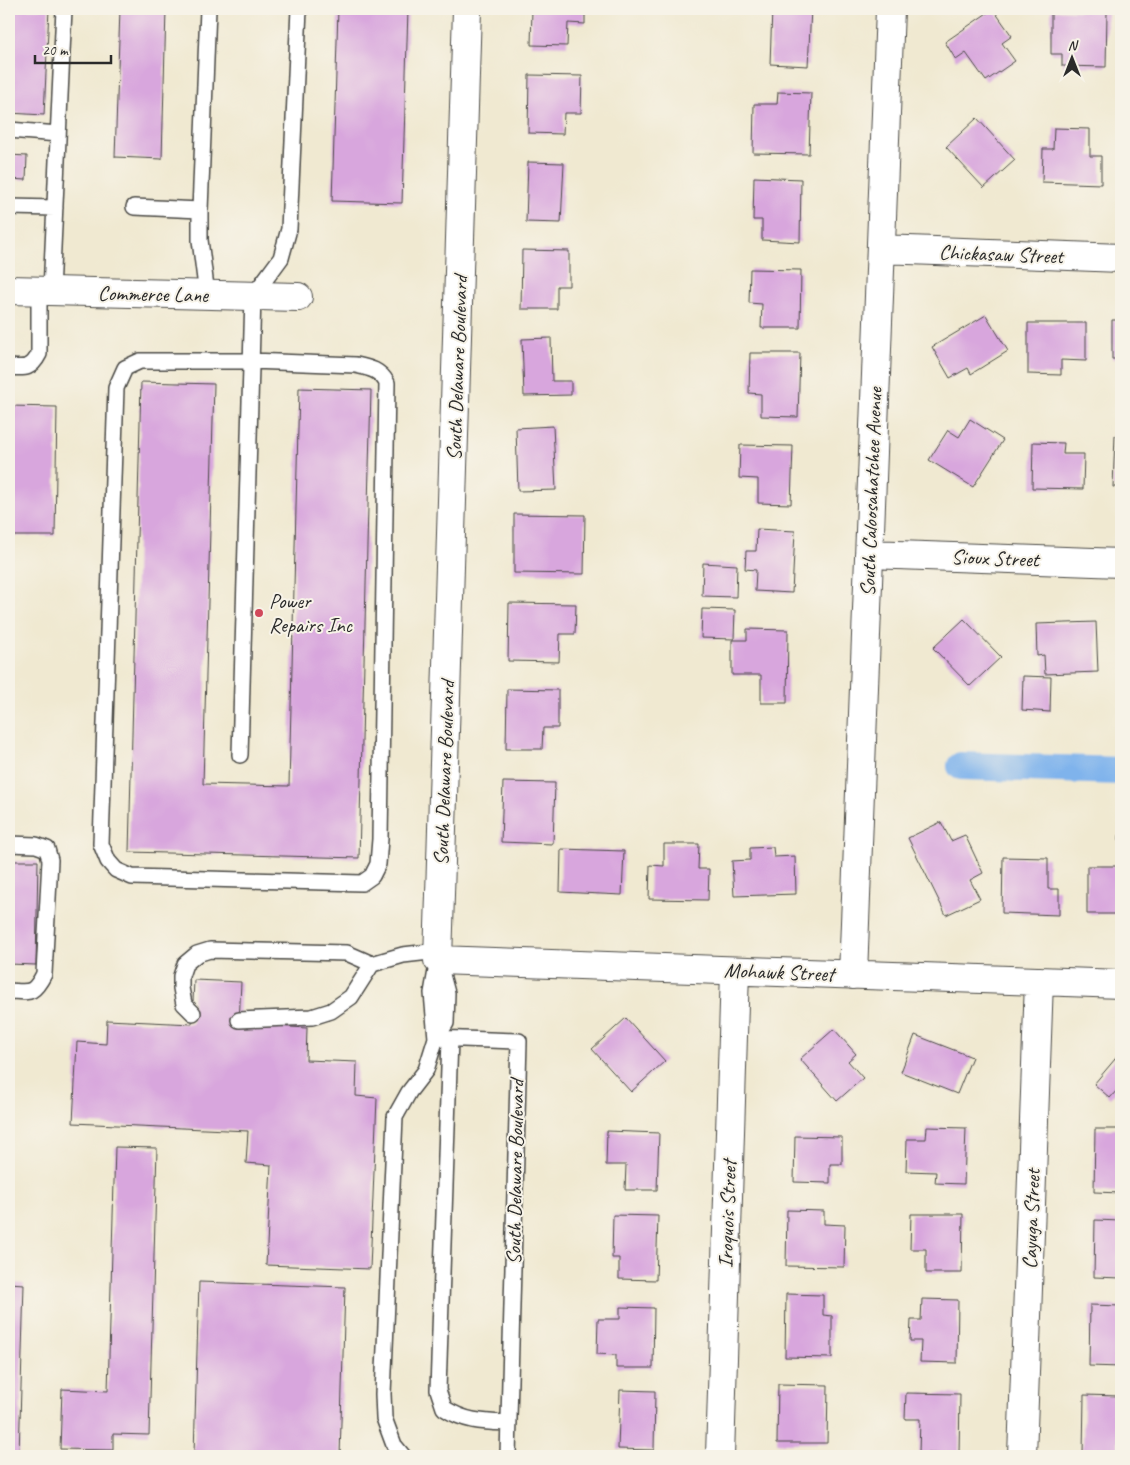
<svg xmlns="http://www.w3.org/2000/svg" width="1130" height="1465" viewBox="0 0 1130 1465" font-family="Caveat,sans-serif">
	<rect width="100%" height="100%" fill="#f7f3e8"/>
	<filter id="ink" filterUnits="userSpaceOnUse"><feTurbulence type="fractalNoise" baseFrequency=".02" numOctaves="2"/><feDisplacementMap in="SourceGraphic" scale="10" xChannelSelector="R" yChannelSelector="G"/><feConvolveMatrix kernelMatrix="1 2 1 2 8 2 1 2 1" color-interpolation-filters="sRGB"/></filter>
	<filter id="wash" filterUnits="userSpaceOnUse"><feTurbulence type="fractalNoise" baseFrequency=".0096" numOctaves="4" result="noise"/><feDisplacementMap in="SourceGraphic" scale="20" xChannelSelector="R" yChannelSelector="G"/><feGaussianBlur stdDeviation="1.12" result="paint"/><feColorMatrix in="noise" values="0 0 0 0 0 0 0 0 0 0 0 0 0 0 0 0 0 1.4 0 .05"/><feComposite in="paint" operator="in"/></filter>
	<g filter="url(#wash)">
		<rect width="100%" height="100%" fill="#f0e9d1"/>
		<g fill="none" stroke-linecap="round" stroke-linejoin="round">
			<path stroke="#7fb3ec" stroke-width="28" d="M961,766L1121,771"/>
		</g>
		<g id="blocks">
			<path fill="#d8a6dd" d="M9,9H49L44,115L9,113Z
				M120,9H166L162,159L115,157Z
				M338,9H408L402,203L332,201Z
				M532,9H585V24L568,23L567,46L531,45Z
				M772,9H811L808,66L770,64Z
				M993,9L1012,36L1002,43L1015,61L986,81L966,53L956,60L945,42Z
				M1051,10L1107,12L1106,67L1062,66V54H1051Z
				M529,75L582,76L581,113H564L563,134L528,133Z
				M778,92L811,93L809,154L753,153L754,104H777Z
				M977,118L1015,160L984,188L946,147Z
				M1054,128L1090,129V156H1101V184L1042,182L1043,149H1053Z
				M9,155L27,156L26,180L9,179Z
				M528,162L564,163L561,223L526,222Z
				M754,177L801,179L800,242L762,240V220H753Z
				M522,250L569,251V286H557V309H521Z
				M750,269L801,270L800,328H761L762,304L749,303Z
				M986,315L1008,351L971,374L968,368L950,378L932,347Z
				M1112,320H1121V359H1112Z
				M1028,323H1086V361L1061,360V375L1028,374Z
				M551,338L552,381H571V395L524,396L522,339Z
				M750,353H800L798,417L761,416V394L749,393Z
				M141,382L214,384L203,784L289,786L299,388L371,390L359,858L129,852Z
				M9,406L57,407L55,536H9Z
				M970,419L1003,440L973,487L929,460L948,430L959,437Z
				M553,426L556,490L518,491L516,428Z
				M1115,435H1121V487H1113Z
				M1033,442L1064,443L1063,454H1084L1083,489L1032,488Z
				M740,445L793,446L791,504L758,503V479L739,478Z
				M514,514L585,515L584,574L514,573Z
				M757,529L795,531L792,593L755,591L756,570L745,569L746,551H756Z
				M703,563L737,565L736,597L702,596Z
				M509,603L576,604L575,634H560L559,662L508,661Z
				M702,609L735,610L734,639L701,638Z
				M964,619L1001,657L970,686L933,648Z
				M1096,622L1098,672L1045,674L1044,655L1037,656L1036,624Z
				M747,629L788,630L787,703H761V675H732V640H747Z
				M1023,676L1051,677L1050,712L1022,710Z
				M507,689L558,690V728H543L542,749H506Z
				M503,782L555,783L553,844L501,842Z
				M941,822L951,841L965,835L983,873L970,880L980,899L946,915L908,838Z
				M1119,835H1121V914H1087V866H1118Z
				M664,844H699L698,869H709L708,900L649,899L650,865L664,866Z
				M773,847L774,857L795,856L796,894L734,896L732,861L750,860V848Z
				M561,849L624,851L622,895L560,892Z
				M1003,857L1048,858V889H1059V915L1002,913Z
				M9,861H38L36,965L9,964Z
				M194,980L241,982L239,1024L307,1028L306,1060L357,1062L356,1096L377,1098L370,1269L266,1265L271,1165L246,1163L248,1131L73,1123L77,1042L106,1044L107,1020L192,1024Z
				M626,1018L665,1061L631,1092L592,1049Z
				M834,1029L856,1054L848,1061L863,1078L837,1101L800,1059Z
				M915,1035L972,1057L957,1094L901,1072Z
				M1121,1052V1091L1118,1089L1110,1098L1094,1084Z
				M927,1127L966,1128L964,1184L935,1183L936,1172L906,1171L907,1139H926Z
				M1095,1129H1121V1193L1094,1192Z
				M607,1131L659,1133L657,1190H625L626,1165H606Z
				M795,1136L842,1137V1164H830V1183L794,1182Z
				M115,1147L157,1148L149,1435L113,1434V1450L60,1449L62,1389L108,1391Z
				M787,1210L824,1211V1224L845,1225L844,1267L786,1266Z
				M911,1214H963L962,1273H926V1249H910Z
				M613,1215L658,1216L656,1280L619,1279V1258H612Z
				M1095,1220L1121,1221V1278L1094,1277Z
				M199,1282L345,1287L340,1456L194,1454Z
				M9,1283L24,1284L19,1456H9Z
				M786,1294L823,1295V1315L832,1316V1358L785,1357Z
				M922,1299L958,1300L957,1363L920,1362L921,1341H910L911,1320H921Z
				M1090,1305L1121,1306V1367L1089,1366Z
				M620,1307L654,1308L653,1368H616V1355L597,1354L598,1319H620Z
				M778,1384L828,1385L827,1443H777Z
				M620,1390L655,1391L654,1450L618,1449Z
				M906,1393L960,1394L959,1454L919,1453L920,1419H905Z
				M1084,1395L1119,1396L1118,1455L1083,1454Z"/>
		</g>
	</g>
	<g filter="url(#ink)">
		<use href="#blocks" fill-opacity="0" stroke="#494844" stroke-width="1"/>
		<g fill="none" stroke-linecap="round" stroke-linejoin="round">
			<defs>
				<path id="lane" d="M9,130L58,134
					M9,207L55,208
					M134,207L200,210
					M51,291L64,9
					M207,295L200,240V210L208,9
					M140,361H251L356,365C370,368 380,370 387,383L380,839L378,864L372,876L362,883L132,877L116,870L108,861L101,844L116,388L125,368Z
					M9,367C24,368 31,370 39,354V291
					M240,755L253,296L281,258L289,229L299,9
					M9,844L36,845L47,849L50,860L44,974C33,995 30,992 9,991
					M372,964L403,955L438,951
					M193,1013L184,1004L181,988V976L185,964L197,954L210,950L347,953L372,964L351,997L331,1011L312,1017L239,1020
					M436,1038L519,1041L508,1456
					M436,1038L432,993L437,965
					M450,1039L438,1390L444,1408C465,1422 484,1422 509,1423
					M403,1456L394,1445L384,1418L383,1394L395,1117L409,1092L426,1070L436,1038L446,1023L447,993L438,960"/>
				<path id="street" d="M467,9L438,960L1121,984
					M881,249L1121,258
					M9,290L298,297
					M869,554L1121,563
					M853,975L890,9
					M720,1456L735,971
					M1022,1456L1039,981"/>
			</defs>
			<use href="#lane" stroke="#494844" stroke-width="18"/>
			<use href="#street" stroke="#494844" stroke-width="30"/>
			<use href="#lane" stroke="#fff" stroke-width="15"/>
			<use href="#street" stroke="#fff" stroke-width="28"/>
		</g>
	</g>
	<circle fill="#d1495b" stroke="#f7f3e8" stroke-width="2" cx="259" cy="613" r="5"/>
	<g text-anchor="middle" stroke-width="4" stroke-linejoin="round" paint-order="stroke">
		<g font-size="21" fill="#2b2b2b" stroke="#f7f3e8">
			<text transform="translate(1001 254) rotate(2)" y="7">Chickasaw Street</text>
			<text transform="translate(153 294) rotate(1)" y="7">Commerce Lane</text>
			<text transform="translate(457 368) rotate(-88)" y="7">South Delaware Boulevard</text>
			<text transform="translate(871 492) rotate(-88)" y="7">South Caloosahatchee Avenue</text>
			<text transform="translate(995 558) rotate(2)" y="7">Sioux Street</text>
			<text transform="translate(444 773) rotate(-88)" y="7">South Delaware Boulevard</text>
			<text transform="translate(779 972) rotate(2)" y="7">Mohawk Street</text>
			<text transform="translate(515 1172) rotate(-89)" y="7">South Delaware Boulevard</text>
			<text transform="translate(727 1214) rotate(-88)" y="7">Iroquois Street</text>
			<text transform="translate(1031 1219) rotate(-88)" y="7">Cayuga Street</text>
		</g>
		<g font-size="21" fill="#2b2b2b" stroke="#f7f3e8" text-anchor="start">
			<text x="269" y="608">Power<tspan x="269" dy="24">Repairs Inc</tspan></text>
		</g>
	</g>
	<rect width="1130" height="1465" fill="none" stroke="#f7f3e8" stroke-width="30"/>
	<g transform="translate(1072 58)" stroke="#f7f3e8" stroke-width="4" paint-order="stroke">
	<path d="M0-4L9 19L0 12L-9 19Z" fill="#2b2b2b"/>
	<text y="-8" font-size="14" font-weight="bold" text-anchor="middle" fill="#2b2b2b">N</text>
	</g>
	<path d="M35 55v8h76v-8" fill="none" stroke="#2b2b2b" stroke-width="2.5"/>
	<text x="42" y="55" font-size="15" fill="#2b2b2b" stroke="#f7f3e8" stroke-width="4" paint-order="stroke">20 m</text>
</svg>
